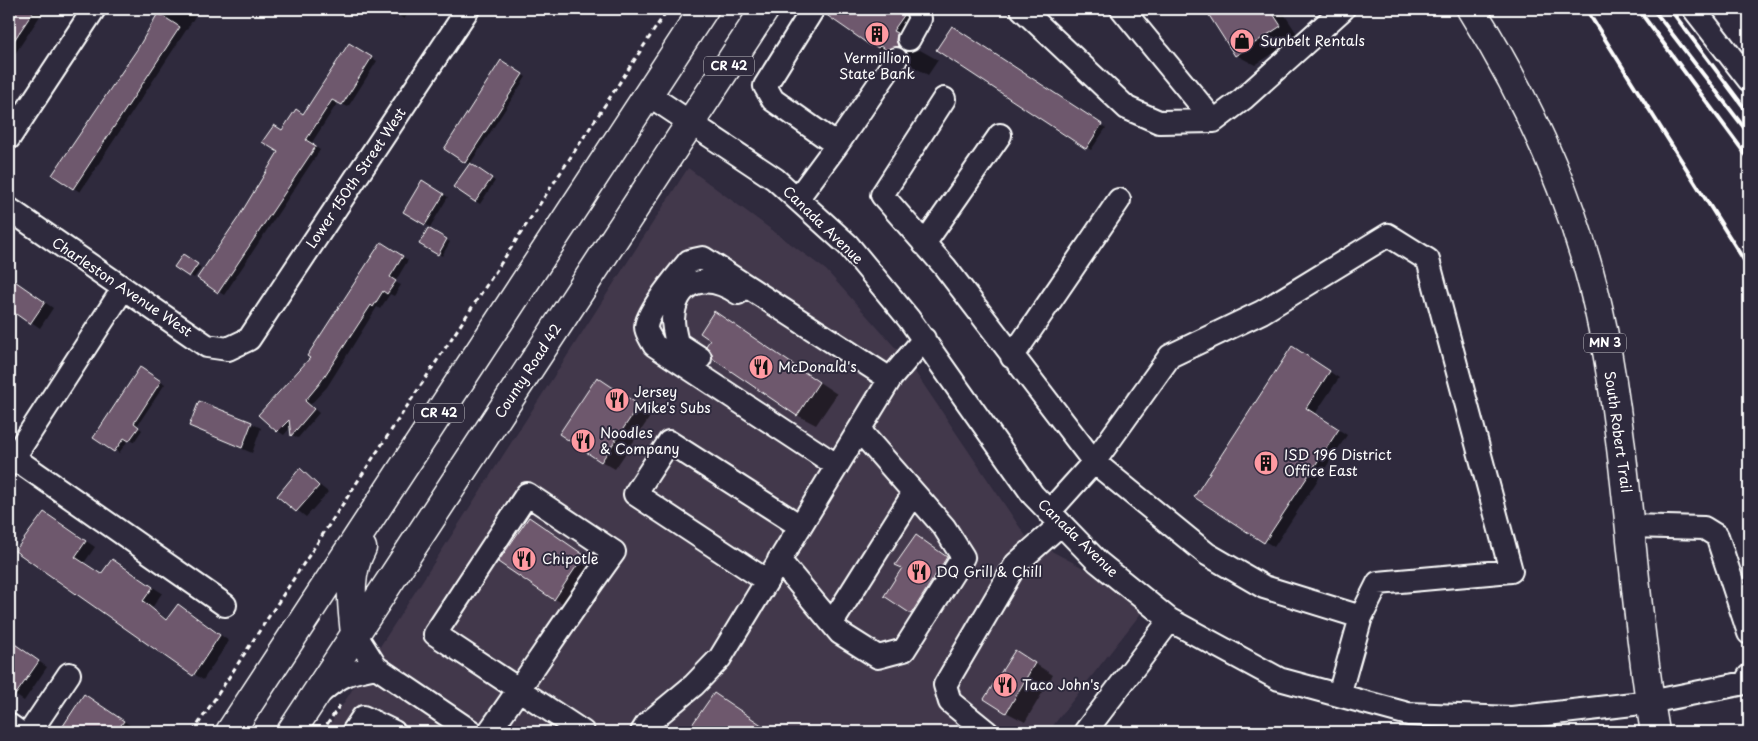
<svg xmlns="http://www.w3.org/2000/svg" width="1758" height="741" viewBox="0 0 1758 741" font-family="'Playpen Sans',sans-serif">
	<rect width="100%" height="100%" fill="#2f2a3d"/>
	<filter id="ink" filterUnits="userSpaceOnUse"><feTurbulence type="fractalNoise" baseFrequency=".02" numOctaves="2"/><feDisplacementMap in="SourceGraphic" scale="10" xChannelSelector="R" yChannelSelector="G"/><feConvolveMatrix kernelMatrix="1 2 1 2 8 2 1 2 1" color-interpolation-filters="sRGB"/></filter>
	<g filter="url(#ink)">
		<path fill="#42384b" d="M688,168L826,270L909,363L1027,538L1149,603L1048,732H325Z"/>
		<path fill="#0007" d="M9,9L44,10L9,63Z
			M163,9H200L80,192L54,175L139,48Z
			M388,9H412L404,19Z
			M830,9H908L915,45L914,51L920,50L938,60L928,75L909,64L911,58L906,60L889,55L871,45L827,14Z
			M1206,9H1281L1299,37L1255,65L1236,55Z
			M956,30L1106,128L1091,150L938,49Z
			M350,44L377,61L348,107L338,102L311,144L320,150L224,295L219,292L239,219L280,151L283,131L304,116Z
			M502,61L526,77L470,164L495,181L480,204L455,187L470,165L445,149Z
			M423,182L448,197L430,227L404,211Z
			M447,240L450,242L442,256L439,254Z
			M381,244L408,260L395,282L401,285L394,296L390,294L380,309L377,307L327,387L310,405L319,413L298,438L292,435L291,427L284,435L278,431L312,358Z
			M188,258L201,268L194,278L176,267Z
			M9,277L53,308L40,328L9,307Z
			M715,313L837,394L816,425L797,415L713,351Z
			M1302,353L1339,378L1315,414L1347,435L1274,547L1196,497Z
			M140,368L165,384L137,426L142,430L134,442L129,439L119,453L95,437Z
			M597,378L652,414L615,469L601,461Z
			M251,423L261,428L252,453L220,439Z
			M300,470L328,492L306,517L278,495Z
			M54,519L95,547L84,563L102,575L121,566L162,593L152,608L168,620L187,611L229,641L203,680L16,551Z
			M543,527L597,564L569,607L555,599Z
			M916,536L965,568L930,624L886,596L903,568Z
			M9,641L47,667L24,701L9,691Z
			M1034,663L1053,675L1025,722L1006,712Z
			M714,695L719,697L771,732H689Z
			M84,696L133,727L129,732H60Z"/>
		<path fill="#6e586d" stroke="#fff" d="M9,9H35L9,48Z
			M826,9H904L905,14L893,31L897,33L896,40L898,46L886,50L880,46L878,48L872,44L871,46L825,14Z
			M1205,9H1270L1281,26L1235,56Z
			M158,13L180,27L73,189L52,175L138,48Z
			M952,26L1102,124L1086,149L936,50Z
			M349,43L372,57L342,105L332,100L306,140L316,146L218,293L197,278L238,218L278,152L262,142L274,125L282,130L296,109L303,114Z
			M501,60L523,74L465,163L444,149Z
			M470,163L492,178L475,202L453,187Z
			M422,180L444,194L425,225L403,212Z
			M428,228L447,239L438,255L419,244Z
			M381,242L403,256L390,277L396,281L387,294L383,291L373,307L371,305L320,383L305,401L314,409L291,436L289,420L277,432L258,415L310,358L307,356Z
			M183,254L198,264L189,277L174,267Z
			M9,277L45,302L30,324L9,309Z
			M714,311L819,382L797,416L713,359L711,352L706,346L710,340L700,333Z
			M1292,346L1330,371L1306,408L1339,429L1264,543L1194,497Z
			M140,367L161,381L134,423L139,427L129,441L124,438L114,452L93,438Z
			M597,377L639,405L601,462L559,434Z
			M199,401L252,422L242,448L189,426Z
			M300,468L319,486L296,512L277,496Z
			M44,512L86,541L75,557L101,574L112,559L153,587L143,601L166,620L178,604L220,635L193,676L15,551Z
			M529,517L584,555L554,600L498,562Z
			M916,535L947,557L911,614L884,596L902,568L895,565Z
			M9,640L39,661L9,704Z
			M1015,650L1035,663L1006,713L984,699Z
			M714,693L772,732H687Z
			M84,694L124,721L116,732H59Z"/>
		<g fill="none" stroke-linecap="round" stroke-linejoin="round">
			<defs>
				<path id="minor" d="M813,9L765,86L773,100L837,145
					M1022,9L1127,108L1159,122L1214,121L1243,99L1343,9
					M1122,9L1214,121
					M1694,9L1749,80
					M909,39L920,19L917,9
					M649,95L775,179L848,245L909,319L1033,495L1098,562L1170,620L1279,679L1408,714L1512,718L1650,702L1745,683L1749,676
					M944,99L882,195L945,267L1094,462L1170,356L1262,312L1388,235L1428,260L1511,571L1378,583L1361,617
					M9,138L94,9
					M797,199L837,145L896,59
					M9,209L207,346L228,349L249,339L468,9
					M924,244L1000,135
					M1012,357L1119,200
					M700,358L677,343C675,335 673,327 673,319C676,278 708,273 738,293
					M14,458L225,605
					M9,465L123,289
					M836,465L654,345C652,340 646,333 646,327C647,311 679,274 689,261L703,258L890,379
					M1049,512L1094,462L1207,554L1264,587L1361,617L1339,695
					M1630,526L1704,528L1717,536L1749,633
					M779,560L840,633L878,657L904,650L963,557L944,527L859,430
					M767,581L635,494L669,442L800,526
					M832,623L914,493
					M355,634L376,667L472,732
					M321,692C341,674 351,672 376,667
					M9,725L19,732
					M30,732L69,674
					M353,732L363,717L394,732
					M489,732C531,673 571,611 614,552L527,494L435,634L583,732
					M642,732L647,724L694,685L720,658L890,379L924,339
					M987,732L950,702L945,685L1016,564L1061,524
					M1085,732L1170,620"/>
				<path id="major" d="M1471,9C1533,108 1580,215 1603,330C1629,463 1632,599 1655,732"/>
				<path id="highway" d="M355,634C352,603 347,576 362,548
					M230,732L704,9
					M291,732L765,9"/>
			</defs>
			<use href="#minor" stroke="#fff" stroke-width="26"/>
			<use href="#major" stroke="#fff" stroke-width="31"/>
			<use href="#highway" stroke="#fff" stroke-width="31"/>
			<path stroke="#fff" stroke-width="3" stroke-dasharray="5 4" stroke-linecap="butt" d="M193,732L668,9
				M322,732L340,705"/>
			<use href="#minor" stroke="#2f2a3d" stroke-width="22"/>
			<use href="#major" stroke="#2f2a3d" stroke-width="28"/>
			<use href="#highway" stroke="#2f2a3d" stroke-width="28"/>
			<path stroke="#fff" stroke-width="4" d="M1586,9L1749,268
				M1638,9L1749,159
				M1653,9L1749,134
				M1670,9L1749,114"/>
		</g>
	</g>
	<defs>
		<symbol id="building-disc" viewBox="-11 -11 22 22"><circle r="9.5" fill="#ff9aa2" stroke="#2f2a3d"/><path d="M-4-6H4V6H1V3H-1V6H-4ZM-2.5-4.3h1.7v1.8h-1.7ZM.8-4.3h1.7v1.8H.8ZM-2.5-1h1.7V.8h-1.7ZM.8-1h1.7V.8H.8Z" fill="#111"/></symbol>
		<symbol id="shop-disc" viewBox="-11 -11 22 22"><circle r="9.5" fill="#ff9aa2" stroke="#2f2a3d"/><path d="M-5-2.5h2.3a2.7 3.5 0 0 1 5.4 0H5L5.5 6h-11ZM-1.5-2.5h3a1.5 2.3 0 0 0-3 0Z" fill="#111"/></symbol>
		<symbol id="restaurant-disc" viewBox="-11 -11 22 22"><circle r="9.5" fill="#ff9aa2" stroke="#2f2a3d"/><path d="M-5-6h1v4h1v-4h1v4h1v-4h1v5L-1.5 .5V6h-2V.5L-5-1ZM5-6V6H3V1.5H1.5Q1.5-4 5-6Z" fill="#111"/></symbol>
	</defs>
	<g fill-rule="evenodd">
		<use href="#building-disc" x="863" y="20" width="28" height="28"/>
		<use href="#shop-disc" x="1228" y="27" width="28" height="28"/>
		<use href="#restaurant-disc" x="747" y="353" width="28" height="28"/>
		<use href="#restaurant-disc" x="603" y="386" width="28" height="28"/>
		<use href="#restaurant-disc" x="569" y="427" width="28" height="28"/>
		<use href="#building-disc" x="1252" y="449" width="28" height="28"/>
		<use href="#restaurant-disc" x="510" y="545" width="28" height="28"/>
		<use href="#restaurant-disc" x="905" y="558" width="28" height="28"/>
		<use href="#restaurant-disc" x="991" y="671" width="28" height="28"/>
	</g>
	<g text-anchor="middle" stroke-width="4" stroke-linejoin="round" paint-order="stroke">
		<g fill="#2f2a3d" stroke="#c1bfc5" stroke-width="1">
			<rect x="704" y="56.5" width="50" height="19" rx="4"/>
			<rect x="1584" y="333.5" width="42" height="19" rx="4"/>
			<rect x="414" y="403.5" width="50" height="19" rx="4"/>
		</g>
		<g font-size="12" font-weight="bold" fill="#fff">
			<text x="729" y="70">CR 42</text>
			<text x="1605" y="347">MN 3</text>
			<text x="439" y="417">CR 42</text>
		</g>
		<g font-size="14" fill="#fff" stroke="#2f2a3d" text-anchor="start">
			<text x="1260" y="46">Sunbelt Rentals</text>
			<text x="877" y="63" text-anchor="middle">Vermillion<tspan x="877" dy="16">State Bank</tspan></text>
			<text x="778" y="372">McDonald's</text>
			<text x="634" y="397">Jersey<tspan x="634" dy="16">Mike's Subs</tspan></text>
			<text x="600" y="438">Noodles<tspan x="600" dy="16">&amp; Company</tspan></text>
			<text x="1284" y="460">ISD 196 District<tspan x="1284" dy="16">Office East</tspan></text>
			<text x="542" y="564">Chipotle</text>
			<text x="936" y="577">DQ Grill &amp; Chill</text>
			<text x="1022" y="690">Taco John's</text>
		</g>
		<g font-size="14" fill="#fff" stroke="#2f2a3d">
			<text transform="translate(356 178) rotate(-56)" y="5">Lower 150th Street West</text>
			<text transform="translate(823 225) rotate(44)" y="5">Canada Avenue</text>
			<text transform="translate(122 287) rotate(34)" y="5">Charleston Avenue West</text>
			<text transform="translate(528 371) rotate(-57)" y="5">County Road 42</text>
			<text transform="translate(1618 432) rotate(82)" y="5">South Robert Trail</text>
			<text transform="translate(1078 538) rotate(44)" y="5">Canada Avenue</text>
		</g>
	</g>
	<rect width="1758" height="741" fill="none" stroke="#2f2a3d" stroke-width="30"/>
	<rect x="15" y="15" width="1728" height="711" fill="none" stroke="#fff" stroke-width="2" filter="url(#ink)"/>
</svg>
